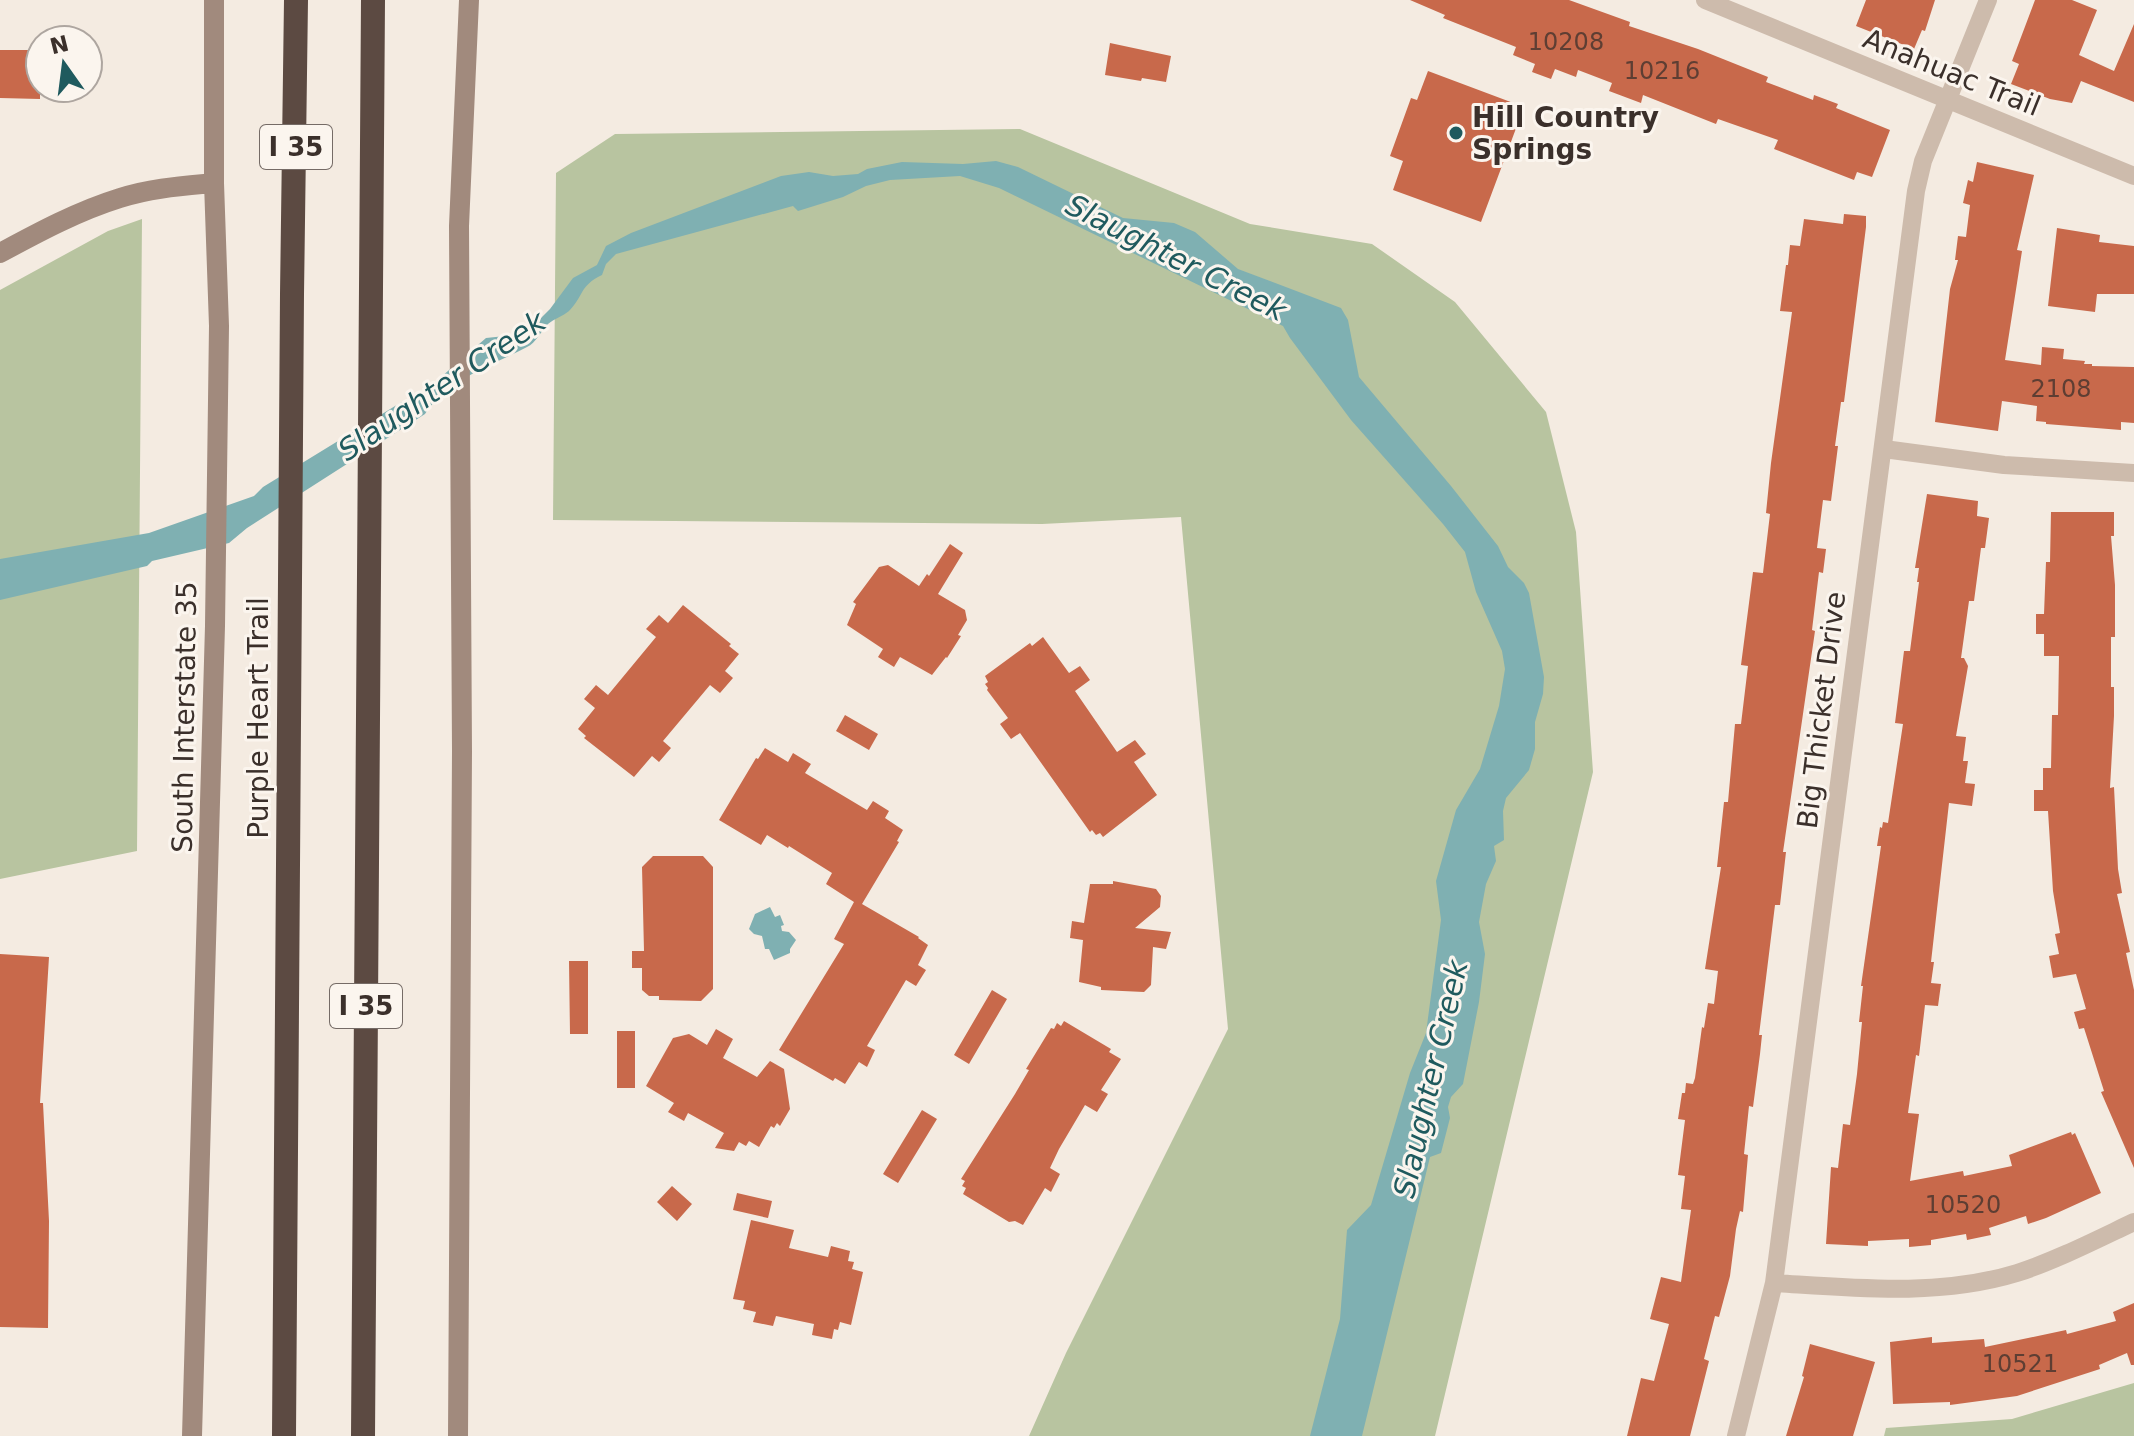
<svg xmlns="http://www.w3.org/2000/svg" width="2134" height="1436" viewBox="0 0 2134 1436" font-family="'DejaVu Sans',sans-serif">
	<rect width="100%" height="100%" fill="#f4ebe1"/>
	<path fill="#b8c4a0" d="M1020,129L1250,224L1372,244L1455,302L1546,412L1576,532L1593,772L1435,1436H1029L1066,1353L1228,1029L1181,517L1042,524L553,520L556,173L615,134Z
		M142,219L137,851L0,879V290L108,231Z
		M2134,1383V1436H1884L1886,1428L2012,1419Z"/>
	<path fill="#7fb0b2" d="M996,161L1018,167L1123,218L1174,223L1195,232L1238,269L1341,308L1348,320L1359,377L1451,486L1498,546L1508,567L1524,583L1529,593L1544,677L1543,694L1535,722V749L1529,770L1506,798L1503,811L1504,840L1494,846L1496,861L1486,884L1479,922L1485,954L1479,1002L1463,1084L1451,1097L1448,1107L1450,1118L1441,1153L1430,1157L1362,1436H1310L1340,1319L1347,1230L1371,1205L1410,1073L1426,1033L1441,920L1436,881L1456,810L1480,769L1499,706L1505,669L1502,651L1476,592L1465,552L1443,524L1351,420L1290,338L1283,326L999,188L960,176L890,180L866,186L843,197L798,211L793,206L616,254L606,264L602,275C579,286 584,296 569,311C563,316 554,319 548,324C541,331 536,343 527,347C493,365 447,379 425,414L247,528L229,543L152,561L147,566L0,600V559L149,533L254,496L263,487L400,403L418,397L486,338L515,335L531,328L550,309L573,278L597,265L606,246L631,233L781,176L809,172L833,176L858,174L867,169L902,162L963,164Z
		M770,907L775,917L780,915L784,925L781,926L782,931L789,932L796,940L790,949V953L774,960L769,949H765L762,936L754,934L749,929L755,914Z"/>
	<path fill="#c8694b" d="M1410,0H1569L1630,22L1629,26L1698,49L1768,77L1766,82L1813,100L1814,95L1838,104L1836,108L1890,130L1872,177L1857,172L1854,180L1774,149L1778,140L1718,119L1716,124L1643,95L1641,103L1609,91L1612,83L1578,70L1576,77L1555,69L1551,79L1532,72L1535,64L1513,55L1516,47L1443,18L1445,15Z
		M1866,0H1935L1925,31L1922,30L1914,49L1856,26Z
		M2035,0H2072L2097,10L2079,55L2114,71L2134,24V102L2081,81L2072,103L2050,99L2011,84L2019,64L2012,61Z
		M1110,43L1171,56L1166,82L1142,78L1141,81L1105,75Z
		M0,50H40V99L0,98Z
		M1428,71L1524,107L1481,222L1393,190L1403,161L1390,156L1411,98L1417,100Z
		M1977,162L2034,175L2017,250L2022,251L2005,360L2041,365L2042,347L2064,349L2063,359L2085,361L2084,364H2092V366L2134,367V423L2121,422V430L2046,424V422L2036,421L2037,406L2002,401L1998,431L1935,422L1950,289L1958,260H1955L1958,236L1966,237L1970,205L1963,203L1968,180L1973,182Z
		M1844,214L1866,216V227L1844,402H1841L1835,446H1838L1831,501L1823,500L1817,548L1826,549L1823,573L1819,572L1812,630L1815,631L1783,852H1786L1780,905H1775L1759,1035H1762L1760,1054L1753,1107L1749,1106L1744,1154L1748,1155L1743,1212L1740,1211L1736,1229L1730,1276L1719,1317L1715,1316L1704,1359L1709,1361L1690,1436H1627L1641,1378L1654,1381L1669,1324L1650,1319L1661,1277L1681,1282L1691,1210L1681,1209L1685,1176L1678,1175L1685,1120L1678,1119L1682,1093H1685L1686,1083L1693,1084L1695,1078L1702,1027L1704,1028L1708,1003L1714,1004L1718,971L1705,969L1721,867H1717L1724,802H1728L1735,724H1741L1748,666L1741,665L1753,572L1763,573L1770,514L1766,513L1771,463L1792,312L1780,311L1786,265H1788L1790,245L1800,246L1804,219L1843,224Z
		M2057,228L2100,235L2099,242L2134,246V294H2097L2095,312L2048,306Z
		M1927,494L1978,501L1977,516L1989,518L1985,548H1981L1974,601H1969L1961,658H1964L1968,666L1956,736L1966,737L1963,761H1968L1965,783L1975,784L1972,806L1949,803L1931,962H1934L1931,983L1941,984L1938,1006L1925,1005L1919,1056L1916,1055L1908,1113L1919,1114L1910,1181L1963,1171L1964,1176L2012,1166L2009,1155L2071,1132L2072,1135L2075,1133L2101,1193L2046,1218L2028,1224L2026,1216L1989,1228L1991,1235L1967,1240L1966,1234L1931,1240V1245L1909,1247V1239L1868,1241V1246L1826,1244L1831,1167L1838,1168L1843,1124L1850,1125L1857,1074L1862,1022H1859L1863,986H1861L1881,846H1877L1880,827L1882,828L1883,822L1888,823L1903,724L1895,723L1904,651H1910L1919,582H1917L1919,568H1915Z
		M2051,512H2114V536H2111L2115,585V637H2111V687H2114V716L2110,788L2114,787L2118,869L2122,893L2117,894L2130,952L2126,953L2134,990V1168L2101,1092L2104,1091L2084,1028L2079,1029L2074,1012L2086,1009L2076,974L2053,978L2049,956L2059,954L2055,934L2060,933L2053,891L2048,811H2034V790H2043V768H2051L2052,715H2058L2059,656H2044V634H2036V614H2044L2046,562H2050Z
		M950,544L963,553L938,594L965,610L967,620L958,635L961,636L947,658L946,657L932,675L900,657L894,667L878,657L883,649L847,625L856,604L853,602L879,567L888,565L919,586L927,574L929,576Z
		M683,605L731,644L729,646L739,654L725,671L733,678L720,693L710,685L663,741L671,748L659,762L652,756L634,777L584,738L586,736L578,729L595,708L584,699L596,685L608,695L656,637L646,629L659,615L668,623Z
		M1043,637L1069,673L1080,666L1090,680L1075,691L1117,752L1135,740L1146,754L1134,762L1157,795L1103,837L1100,833L1096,835L1092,830L1090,832L1020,733L1011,739L1000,724L1008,718L987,690L988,688L985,684L988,682L985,676L1030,643L1032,646Z
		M845,715L878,734L869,750L836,731Z
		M765,748L788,762L793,753L811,764L805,773L867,810L873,801L889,811L885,818L903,830L897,841L899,842L862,904L919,937L918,938L928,945L918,965L926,970L916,986L906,980L867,1046L875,1050L867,1067L859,1062L845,1084L835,1078L833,1081L779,1050L844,944L834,939L854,902L826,884L832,873L789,846L788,848L767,835L761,845L719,820L756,758L758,759Z
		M653,856H703L713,867V989L701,1001L659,1000V996H649L642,990V968H632V951H644L642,867Z
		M1113,881L1156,889L1161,896L1160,907L1135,928L1171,932L1166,949L1153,947L1151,985L1144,992L1101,990V987L1079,982L1083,940L1070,938L1072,921L1084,923L1090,884H1113Z
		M0,954L49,957L40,1103H43L49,1221L48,1328L0,1327Z
		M569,961H588V1034H570Z
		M992,990L1007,999L969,1064L954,1055Z
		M1064,1021L1111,1049L1109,1052L1121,1059L1101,1090L1108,1094L1097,1112L1085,1105L1059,1149L1050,1168L1060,1174L1051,1192L1045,1188L1023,1225L1015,1221L1009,1222L963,1194L966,1188L962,1186L965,1181L961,1179L1015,1094L1029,1070L1026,1069L1051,1028L1054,1029L1057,1023L1061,1026Z
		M716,1029L733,1039L723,1058L757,1077L770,1061L784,1069L790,1109L780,1126L777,1123L774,1128L771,1126L759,1147L749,1141L746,1146L739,1142L734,1151L715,1148L724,1133L688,1113L684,1121L668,1112L674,1103L646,1086L673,1038L689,1034L707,1045Z
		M617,1031H635V1088H617Z
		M922,1110L937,1119L898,1183L883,1174Z
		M672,1186L692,1204L677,1221L657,1202Z
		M737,1193L772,1201L768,1218L733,1210Z
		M751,1220L794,1230L789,1248L828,1257L831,1246L850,1251L848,1261L854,1262L852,1269L863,1272L851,1325L840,1322L838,1330L834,1329L832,1339L812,1335L814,1324L776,1316L773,1326L753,1322L756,1312L743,1309L745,1301L733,1299Z
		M2134,1303V1365H2131L2127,1353L2099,1365L2100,1369L2017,1396L1950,1405V1402L1893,1404L1890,1342L1932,1337V1343L1984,1339L1985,1347L2066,1330L2067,1334L2116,1321L2113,1312Z
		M1810,1344L1875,1362L1853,1436H1786L1804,1377L1802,1376Z"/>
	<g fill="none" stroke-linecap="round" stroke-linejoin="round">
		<path stroke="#cdbbac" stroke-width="18" d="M1705,0L2134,176
			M1884,449L2004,465L2134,473
			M1774,1283C1854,1288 1939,1297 2017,1273C2057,1260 2096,1240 2134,1222
			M1736,1436L1774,1283L1916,191L1923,161L1988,0"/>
		<path stroke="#a18a7d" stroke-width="20" d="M0,253C39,232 78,211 120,198C151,188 182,186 214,183
			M192,1436L215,626L219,326L214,183V0
			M458,1436L462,751L459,226L469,0"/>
		<path stroke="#5c4a42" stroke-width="24" d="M284,1436L292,294L296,0
			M363,1436L373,0"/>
	</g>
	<circle fill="#1f5a5e" stroke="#fbf5ee" stroke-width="3" cx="1456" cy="133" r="8"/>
	<g text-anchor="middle" stroke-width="6" stroke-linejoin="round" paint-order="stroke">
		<g font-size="24" fill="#5e3e33">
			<text x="1566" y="50">10208</text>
			<text x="1662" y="79">10216</text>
			<text x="2061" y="397">2108</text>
			<text x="1963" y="1213">10520</text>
			<text x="2020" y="1372">10521</text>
		</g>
		<g fill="#fbf5ee" stroke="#756b66" stroke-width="2">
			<rect x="260" y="125" width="72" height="44" rx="6"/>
			<rect x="330" y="984" width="72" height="44" rx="6"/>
		</g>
		<g font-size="26" font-weight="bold" fill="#3b302b">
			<text x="296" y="156">I 35</text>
			<text x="366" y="1015">I 35</text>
		</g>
		<g font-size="28" fill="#3b302b" stroke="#fbf5ee">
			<text transform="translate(1952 72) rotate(22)" y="10">Anahuac Trail</text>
			<text transform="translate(1821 710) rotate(-83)" y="10">Big Thicket Drive</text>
			<text transform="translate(184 717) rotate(-89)" y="10">South Interstate 35</text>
			<text transform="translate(258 718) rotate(-90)" y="10">Purple Heart Trail</text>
		</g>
		<g font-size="28" font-weight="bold" fill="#3b302b" stroke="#fbf5ee" text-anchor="start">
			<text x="1472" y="127">Hill Country<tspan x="1472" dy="32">Springs</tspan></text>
		</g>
		<g font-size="30" font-style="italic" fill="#1f5a5e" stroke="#fbf5ee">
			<text transform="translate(1176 258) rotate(27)" y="10">Slaughter Creek</text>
			<text transform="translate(442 386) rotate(-34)" y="10">Slaughter Creek</text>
			<text transform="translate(1431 1079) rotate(-77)" y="10">Slaughter Creek</text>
		</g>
	</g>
	<g transform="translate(64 64) rotate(346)"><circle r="38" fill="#fbf5ee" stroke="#aea6a0" stroke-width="2"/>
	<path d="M0-6L14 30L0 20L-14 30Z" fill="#1f5a5e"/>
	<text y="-12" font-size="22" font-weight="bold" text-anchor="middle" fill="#3b302b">N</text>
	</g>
</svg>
